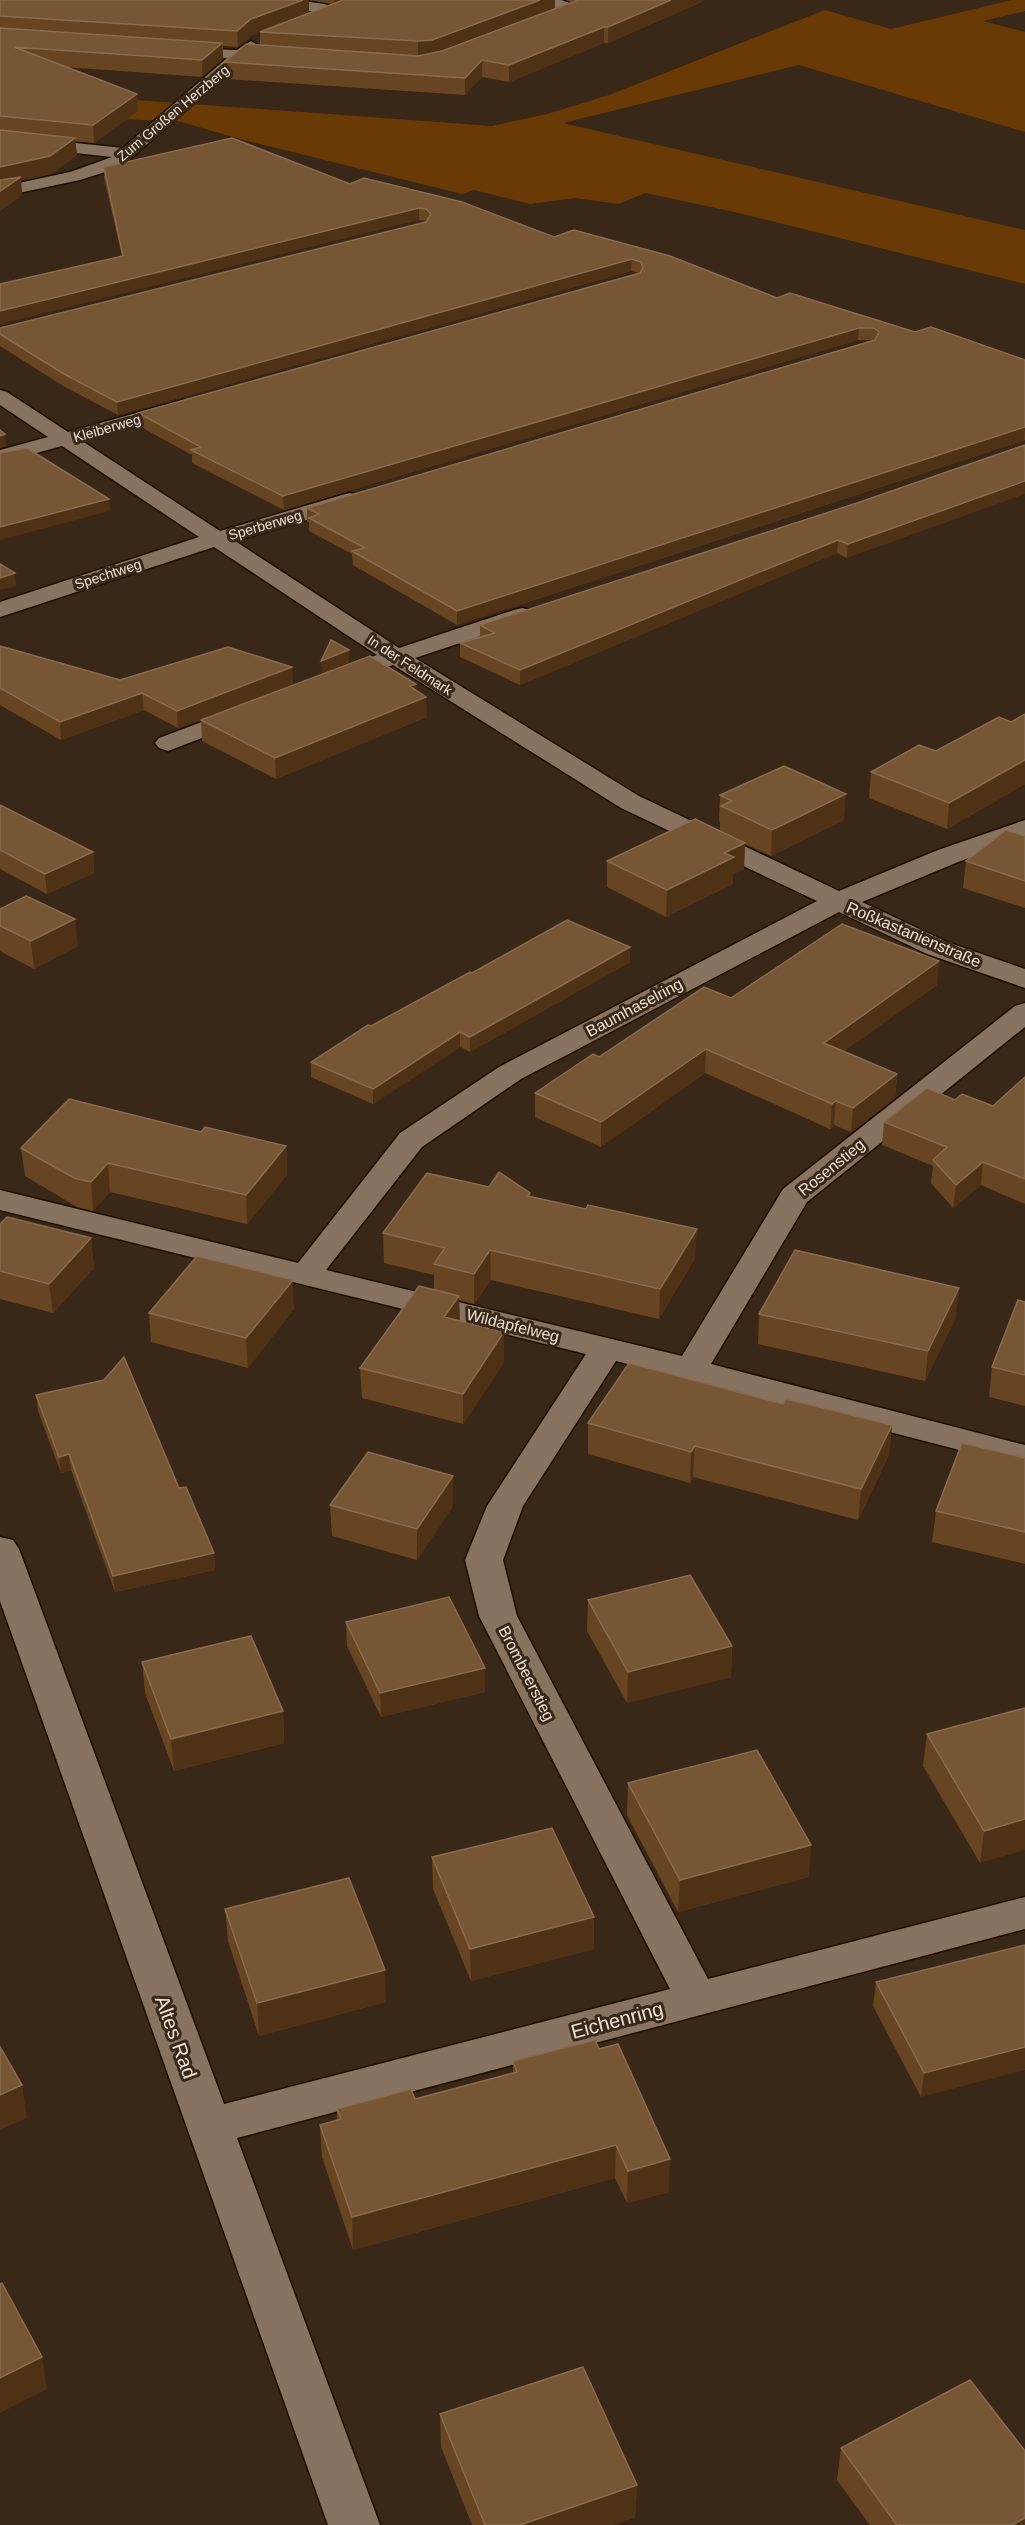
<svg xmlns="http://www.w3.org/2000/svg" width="1025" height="2525" viewBox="0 0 1025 2525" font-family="Arial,sans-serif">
	<rect width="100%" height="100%" fill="#392717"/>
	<path fill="#693a05" d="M1012,0H1025V11L983,21L1025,32V132L799,65L563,123L1025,230V284L743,214L646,193L618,204L575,198L530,204L474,190L462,194L240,139L178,121L140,120L0,106V90L492,126L547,114L609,95L825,10L891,29Z"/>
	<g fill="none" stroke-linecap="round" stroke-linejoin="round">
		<defs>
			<path id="minor" d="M260,0C277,0 331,0 342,11L335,15L267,4Z
				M539,0H561L576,5L577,12L575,15L542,28H532L530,25L532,22L562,10L541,3Z
				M251,41L259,46L254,51L280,52L288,57L280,62L244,59L121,167L80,180L0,197V187L70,172L112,157L0,145V135L123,148L227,58L178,56L173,54L170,51L173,48L237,50Z
				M0,390L7,392L68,432L183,400L190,402L193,406L190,410L82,441L220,531L342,495L350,493L358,495L361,500L358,505L235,541L399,648L514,610L522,608L530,610L534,615L530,620L415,658L639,796L839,891L938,850L1025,820V837L958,862L862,902L947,942L1025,969V988L927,954L839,912L521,1079L422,1147L326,1270L682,1356L783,1189L1015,1006L1025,1003V1027L807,1202L711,1364L1025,1445V1467L616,1361L523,1506L503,1560L517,1616L708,1979L1025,1897V1929L237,2138L380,2525H328L0,1601V1537L13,1540L19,1549L224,2104L670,1989L479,1616L465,1560L487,1506L586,1354L0,1210V1190L298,1263L400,1133L499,1067L817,901L621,808L393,665L380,669L371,667L368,662L371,657L377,655L214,547L0,617V602L199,537L62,446L0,463V450L48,437L0,405Z
				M242,707L251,709L254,714L251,719L168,751L159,748L155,743L159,738Z"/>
		</defs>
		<use href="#minor" stroke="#1f0f03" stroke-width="3"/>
		<use href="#minor" fill="#887361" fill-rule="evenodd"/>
	</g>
	<path fill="#684522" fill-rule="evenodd" d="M0,0H555V9L572,3L566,0H704V1L608,43H604L509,82L482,77L465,95L226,79L225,62L260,45V32L252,35L238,47L223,46V59L202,77L66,67L138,111L94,143L75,141L77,155L51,174L21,180L22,195L0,211ZM309,0L332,4L309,13Z
		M104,167L350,184L554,237L777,298L1025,360V440L457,625L353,565L352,554L309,531V522H307V508L873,340H858L284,510L192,463V455L139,426L138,413L639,273L631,271L118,415L65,387L0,346V334L427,221L419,220L122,256L104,178Z
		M857,503L847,558L837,553L520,685L460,657V643L480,637V625Z
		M0,646L120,680L293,685L178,728L144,710L61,740L0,705Z
		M416,684V690L427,717L276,779L202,741L201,720Z
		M1025,714V784L947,829L869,798L871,772L936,751L1011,722Z
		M720,795L844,820L771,856L745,844L744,869L733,874V884L666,917L607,887V861L720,831V822L719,821Z
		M0,805L93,852L94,873L47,894L0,869Z
		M1025,836V908L963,888L966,861Z
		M0,909L78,946L34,969L0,951Z
		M630,962L470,1052L460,1047L373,1104L311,1077V1062L371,1026L472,973Z
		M937,985L844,1051L897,1074L895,1098L851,1132L834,1125L830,1129L705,1073L601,1147L535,1117V1093L599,1057L731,998Z
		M1025,1077V1204L981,1185L953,1208L931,1183L933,1166L882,1145L884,1122L955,1100L993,1106Z
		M201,1132L286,1146L287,1175L247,1224L110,1192L93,1211L77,1207L25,1176L21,1148Z
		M530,1196L695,1258L659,1319L491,1280L474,1304L459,1300L460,1321L504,1362L463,1424L362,1398L360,1368L434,1290V1275L384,1263L383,1233Z
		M0,1224L91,1238L94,1268L53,1313L0,1299Z
		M1025,1302V1406L989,1397L992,1367Z
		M294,1309L248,1368L151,1342L149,1313Z
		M759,1314L956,1317L925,1381L758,1344Z
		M36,1395L179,1488L214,1553L215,1570L115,1592L71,1470L61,1473L38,1411Z
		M783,1404L892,1425L889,1455L858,1520L693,1477L690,1483L588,1454V1423Z
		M1025,1458V1564L932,1542L936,1511Z
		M453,1476V1506L417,1560L332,1536L330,1505Z
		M588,1600L732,1646L731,1677L627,1703L587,1631Z
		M346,1622L485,1692L381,1717L347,1646Z
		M142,1662L283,1711L284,1743L174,1771L145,1693Z
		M1025,1708L980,1863L923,1766L927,1734Z
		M628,1783L809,1877L678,1912L627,1815Z
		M432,1857L594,1917V1949L471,1981L433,1889Z
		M225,1909L386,2002L259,2036L228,1941Z
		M1025,1945L921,2097L873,2006L876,1982Z
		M595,2040L669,2192L627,2203L615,2178L353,2250L322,2157L320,2125L337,2120V2109L415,2099L513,2073V2061Z
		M440,2414L637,2485L635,2517L613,2525H472L441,2447Z
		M841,2448L1025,2525H870L837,2480Z"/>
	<path fill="#4f3215" d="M303,0H309V14L252,35L238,47L237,31L251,19Z
		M334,0H348L334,5Z
		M540,0H555V10L432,56L418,58V41Z
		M671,0H704V1L608,43V27Z
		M604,27V43L509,82V65Z
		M222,43L223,59L202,77V60Z
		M482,60V77L465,95V78Z
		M137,94L138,111L94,143L93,125Z
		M75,138L77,155L51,174L21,180L22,195L0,211V167Z
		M419,208V220L0,324V311Z
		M632,259L631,271L118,415L117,402Z
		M859,328L858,340L284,510L283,496Z
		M1025,427L1024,440L457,625V611Z
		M5,434L6,446L0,448V436Z
		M1025,481V494L847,558L848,544Z
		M109,499L110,511L0,540V527Z
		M838,540L837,553L520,685V670Z
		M15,573L16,586L0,590V578Z
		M349,650V663L322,674L321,661Z
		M292,667L293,685L178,728L177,711Z
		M416,684V701L426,697L427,717L276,779L275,758L410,686Z
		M142,693L144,710L61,740L60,722Z
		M1025,760V784L947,829L949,803Z
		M846,794L844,820L771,856L772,830Z
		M745,843L744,869L733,874V884L666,917L667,890L724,853Z
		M93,852L94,873L47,894L45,874Z
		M75,919L78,946L34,969L31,941Z
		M630,947V962L470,1052V1037Z
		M939,961L937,985L822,1067L824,1043Z
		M460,1032V1047L373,1104V1089Z
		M706,1049L705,1073L601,1147V1122Z
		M897,1074L895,1098L851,1132L853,1108Z
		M836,1101L834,1125L830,1129L832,1104Z
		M286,1146L287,1175L247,1224L246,1195Z
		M983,1162L981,1185L953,1208L956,1185Z
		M108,1163L110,1192L93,1211L91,1182Z
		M697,1229L695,1258L659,1319L660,1289Z
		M91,1238L94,1268L53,1313L49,1284Z
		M490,1250L491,1280L474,1304V1274Z
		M293,1280L294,1309L248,1368L246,1338Z
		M959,1288L956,1317L925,1381L928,1351Z
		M459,1296L460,1325L444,1317Z
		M504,1332V1362L463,1424V1394Z
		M892,1425L889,1455L858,1520L861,1489Z
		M695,1446L693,1477L690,1483L691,1452Z
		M69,1454L71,1470L61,1473L59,1457Z
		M453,1476V1506L417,1560V1529Z
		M214,1553L215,1570L115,1592L113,1576Z
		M732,1646L731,1677L627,1703L628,1672Z
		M485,1668V1692L381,1717L380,1693Z
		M283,1711L284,1743L174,1771L171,1739Z
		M1025,1819V1850L980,1863L984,1831Z
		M811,1845L809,1877L678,1912L680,1880Z
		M594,1917V1949L471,1981L470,1949Z
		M385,1970L386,2002L259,2036L257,2003Z
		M1025,2047V2070L921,2097L924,2073Z
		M22,2085L27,2118L0,2130V2095Z
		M616,2145L615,2178L353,2250L352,2217Z
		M670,2159L669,2192L627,2203L628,2171Z
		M42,2357L47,2389L0,2413V2378Z
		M637,2485L635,2517L613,2525H520Z
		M1025,2518V2525H1012Z"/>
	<path fill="#765635" stroke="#896b4e" stroke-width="1.5" d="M0,0H303L251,19L237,31L0,16Z
		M343,0H540L432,40L418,41L260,32Z
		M576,0H671L608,27H604L509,65L482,60L465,78L225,62L246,44L418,56L442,51L576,1Z
		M0,28L222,43L202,60L14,47L137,94L93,125L0,116Z
		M0,130L75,138L50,156L0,167Z
		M232,138L350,184L364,178L462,202L554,237L574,230L670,256L777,298L790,293L915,332L931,327L1025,360V427L457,611L352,551L365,548L309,518L319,514L307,508L875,340L879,332L874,328H859L283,496L191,450L201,447L138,413L640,273L643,268L641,262L632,259L117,402L64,374L0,334V328L426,222L431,214L426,209L419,208L0,311V284L123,256L104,167Z
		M21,177L0,191V180Z
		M0,430L5,434L0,436Z
		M1025,445V481L848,544L838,540L520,670L460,643L495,633L480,625L857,503Z
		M27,448L109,499L0,527V453Z
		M0,564L15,573L0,578Z
		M331,640L349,650L321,661Z
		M0,646L120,680L228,647L292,667L177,711L142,693L60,722L0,688Z
		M370,656L416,684L410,686L426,697L275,758L201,720Z
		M1025,714V760L949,803L871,772L919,745L936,751L999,717L1011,722Z
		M784,766L846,794L772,830L721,806L732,801L720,795Z
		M0,805L93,852L45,874L0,850Z
		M695,819L745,843L724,853L734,857L667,890L607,861Z
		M1006,830L1025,836V881L966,861Z
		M26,896L75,919L31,941L0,926V909Z
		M567,920L630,947L470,1037L460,1032L373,1089L311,1062L368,1025L371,1026L470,972L472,973Z
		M842,924L939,961L824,1043L897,1074L853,1108L836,1101L832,1104L706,1049L601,1122L535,1093L593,1054L599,1057L704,987L731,998Z
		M1025,1077V1179L983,1162L956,1185L933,1160L947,1147L884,1122L927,1088L955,1100L962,1094L993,1106Z
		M69,1099L201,1132L205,1127L286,1146L246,1195L108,1163L91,1182L74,1178L21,1148Z
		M499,1172L530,1193L528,1196L586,1209L588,1205L697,1229L660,1289L490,1250L474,1274L434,1264L445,1248L383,1233L427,1173L489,1187Z
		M7,1217L91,1238L49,1284L0,1271V1224Z
		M795,1250L959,1288L928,1351L759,1314Z
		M197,1256L293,1280L246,1338L149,1313Z
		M419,1286L459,1296L444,1317L504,1332L463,1394L360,1368Z
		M1018,1300L1025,1302V1375L992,1367Z
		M124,1357L179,1488L186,1487L214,1553L113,1576L69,1454L59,1457L36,1395L104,1380Z
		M629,1363L783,1404L786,1399L892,1425L861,1489L695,1446L691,1452L588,1423Z
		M962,1443L1025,1458V1532L936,1511Z
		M368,1452L453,1476L417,1529L330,1505Z
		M690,1575L732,1646L628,1672L588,1600Z
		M449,1597L485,1668L380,1693L346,1622Z
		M251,1636L283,1711L171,1739L142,1662Z
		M1025,1708V1819L984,1831L927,1734Z
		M757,1750L811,1845L680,1880L628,1783Z
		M552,1828L594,1917L470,1949L432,1857Z
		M349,1878L385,1970L257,2003L225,1909Z
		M1025,1945V2047L924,2073L876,1982Z
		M595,2040L599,2049L618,2044L670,2159L628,2171L616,2145L352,2217L320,2125L341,2119L337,2109L411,2089L415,2099L517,2072L513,2061Z
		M0,2047L22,2085L0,2095Z
		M2,2283L42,2357L0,2378V2284Z
		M583,2367L637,2485L520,2525H485L440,2414Z
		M970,2380L1025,2451V2518L1012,2525H897L841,2448Z"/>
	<g text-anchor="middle" stroke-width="6" stroke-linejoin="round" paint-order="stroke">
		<g font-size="14" fill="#ede1d7" stroke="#392717">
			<text transform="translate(173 113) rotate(-40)" y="5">Zum Großen Herzberg</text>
			<text transform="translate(107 428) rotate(-16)" y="5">Kleiberweg</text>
			<text transform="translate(265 525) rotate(-16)" y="5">Sperberweg</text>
			<text transform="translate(108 574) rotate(-18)" y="5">Spechtweg</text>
			<text transform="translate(410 665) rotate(33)" y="5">In der Feldmark</text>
		</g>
		<g font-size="16" fill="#ede1d7" stroke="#392717">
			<text transform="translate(914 934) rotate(23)" y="6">Roßkastanienstraße</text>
			<text transform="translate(634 1007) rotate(-28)" y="6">Baumhaselring</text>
			<text transform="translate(831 1167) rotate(-39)" y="6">Rosenstieg</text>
			<text transform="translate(513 1325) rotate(14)" y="6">Wildapfelweg</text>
			<text transform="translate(527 1673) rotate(63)" y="6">Brombeerstieg</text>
		</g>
		<g font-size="20" fill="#ede1d7" stroke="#392717">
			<text transform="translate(617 2020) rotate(-15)" y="7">Eichenring</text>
			<text transform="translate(176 2037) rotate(70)" y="7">Altes Rad</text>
		</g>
	</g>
</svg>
